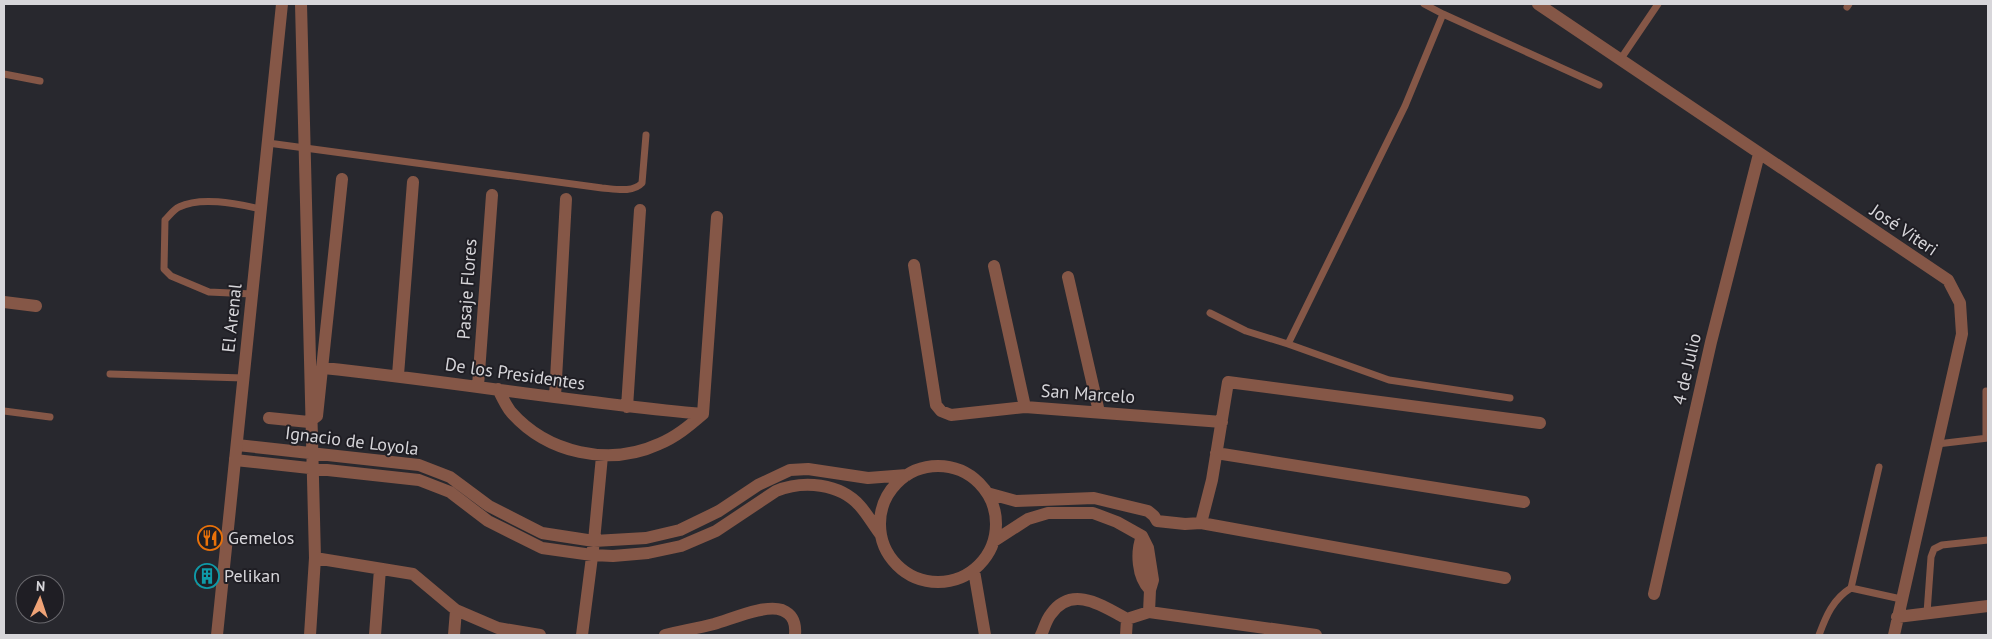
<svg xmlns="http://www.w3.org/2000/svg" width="1992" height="639" viewBox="0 0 1992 639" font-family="'PT Sans',sans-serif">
	<rect width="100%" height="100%" fill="#28282e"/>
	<path fill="#6c3a14" d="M198,566L216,567L214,588L196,585Z"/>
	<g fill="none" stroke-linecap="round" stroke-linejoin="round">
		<path stroke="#855747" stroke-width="7" d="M1847,7L1849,4
			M1443,14L1599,85
			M1620,60L1658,4
			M4,74L40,81
			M268,143L602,188C615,189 633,193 642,183L646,135
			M252,294L209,292L171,276L164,269L165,220C169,216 174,209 179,207C202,196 237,204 261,209
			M1210,313L1246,331L1288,344L1405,106L1443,14L1424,4
			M1288,344L1389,380L1510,398
			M110,374L244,378
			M1986,391V438
			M4,411L50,417
			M1937,444L1988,438
			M1879,467L1851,588L1901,599
			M1927,613L1931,557L1934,549L1942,545L1988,540
			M1819,635C1826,616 1833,599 1851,588"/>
		<path stroke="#855747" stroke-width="12" d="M301,4L315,558L310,635
			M1538,4L1948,280L1960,303L1962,334L1894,635
			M914,265L936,405L941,411L951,415L1025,407L1222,422
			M994,266L1025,407
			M1068,277L1099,412
			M4,302L36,306
			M323,368C450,381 576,403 703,414
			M398,375L413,182
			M478,386L492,195
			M498,389C502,397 506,406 511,412C547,453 609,467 659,444C676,437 689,426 703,414
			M555,397L566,199
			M627,407L640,210
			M703,414L717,217
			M269,418L309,422L317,416L342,179
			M237,445L419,465L450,477L489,506L542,533L594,541L646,538L680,530L719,511L758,485L790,470L808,469L868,478L907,475
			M1216,453L1524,502
			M235,460L419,480L450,492L488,521L542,548L592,555L613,556L648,553L681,546L716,531L776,491C803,480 840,483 860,506C868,515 874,526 881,535
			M880 524a58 58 0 1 1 116 0a58 58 0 1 1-116 0Z
			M987,493L1016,501L1094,498L1148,511L1154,516L1157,521
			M1157,521L1185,524L1201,523L1505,578
			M1201,523L1212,480L1228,382L1540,423
			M1142,536C1136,552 1137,577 1150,590
			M994,541L1028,519L1048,513H1093L1117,522L1142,536L1148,548L1153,580L1150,590L1149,612
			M315,558L413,574L456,610L498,628L540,635
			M974,571L985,635
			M1654,594L1711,342L1759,154
			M1897,617L1988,606
			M375,635L380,569
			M454,635L456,610
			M582,635L594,541L602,456
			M665,635C682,631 698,628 714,624C732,619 765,604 782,610C794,615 796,624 795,635
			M1041,635C1044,629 1046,620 1051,614C1072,584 1103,606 1127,619L1149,612L1316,635
			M1126,635L1127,619"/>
		<path stroke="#855747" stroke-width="12" d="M217,635L282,4"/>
	</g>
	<defs>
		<symbol id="restaurant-ring" viewBox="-11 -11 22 22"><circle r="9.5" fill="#1f1e24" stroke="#e8710a" stroke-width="1.5"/><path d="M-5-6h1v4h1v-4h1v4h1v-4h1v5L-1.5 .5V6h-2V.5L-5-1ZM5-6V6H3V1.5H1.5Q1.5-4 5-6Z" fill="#e8710a"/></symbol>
		<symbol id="building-ring" viewBox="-11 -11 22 22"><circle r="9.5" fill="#1f1e24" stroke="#0f9aa8" stroke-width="1.5"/><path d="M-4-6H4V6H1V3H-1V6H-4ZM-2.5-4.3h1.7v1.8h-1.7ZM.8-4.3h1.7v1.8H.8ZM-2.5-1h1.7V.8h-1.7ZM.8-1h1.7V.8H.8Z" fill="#0f9aa8"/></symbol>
	</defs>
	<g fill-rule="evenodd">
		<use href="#restaurant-ring" x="196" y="524" width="28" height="28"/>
		<use href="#building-ring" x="193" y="562" width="28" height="28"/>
	</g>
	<g text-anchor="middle" stroke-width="4" stroke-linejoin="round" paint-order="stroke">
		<g font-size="18" fill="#d7d6da" stroke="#1f1e24">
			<text transform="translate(1904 230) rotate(34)" y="6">José Viteri</text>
			<text transform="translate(467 289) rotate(-86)" y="6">Pasaje Flores</text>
			<text transform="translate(232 318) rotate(-84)" y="6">El Arenal</text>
			<text transform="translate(1687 369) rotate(-77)" y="6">4 de Julio</text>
			<text transform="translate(515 374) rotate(8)" y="6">De los Presidentes</text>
			<text transform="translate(1088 394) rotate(4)" y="6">San Marcelo</text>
			<text transform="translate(352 441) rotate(7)" y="6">Ignacio de Loyola</text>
		</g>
		<g font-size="18" fill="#d7d6da" stroke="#1f1e24" text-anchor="start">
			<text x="228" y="544">Gemelos</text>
			<text x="224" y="582">Pelikan</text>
		</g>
	</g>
	<rect width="1992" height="639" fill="none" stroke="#d7d6da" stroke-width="10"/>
	<g transform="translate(40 599) rotate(3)"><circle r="24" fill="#1f1e24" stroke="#69686d"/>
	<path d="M0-4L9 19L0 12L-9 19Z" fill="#efa377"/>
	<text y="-8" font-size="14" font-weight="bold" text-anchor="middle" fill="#d7d6da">N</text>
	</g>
</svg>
